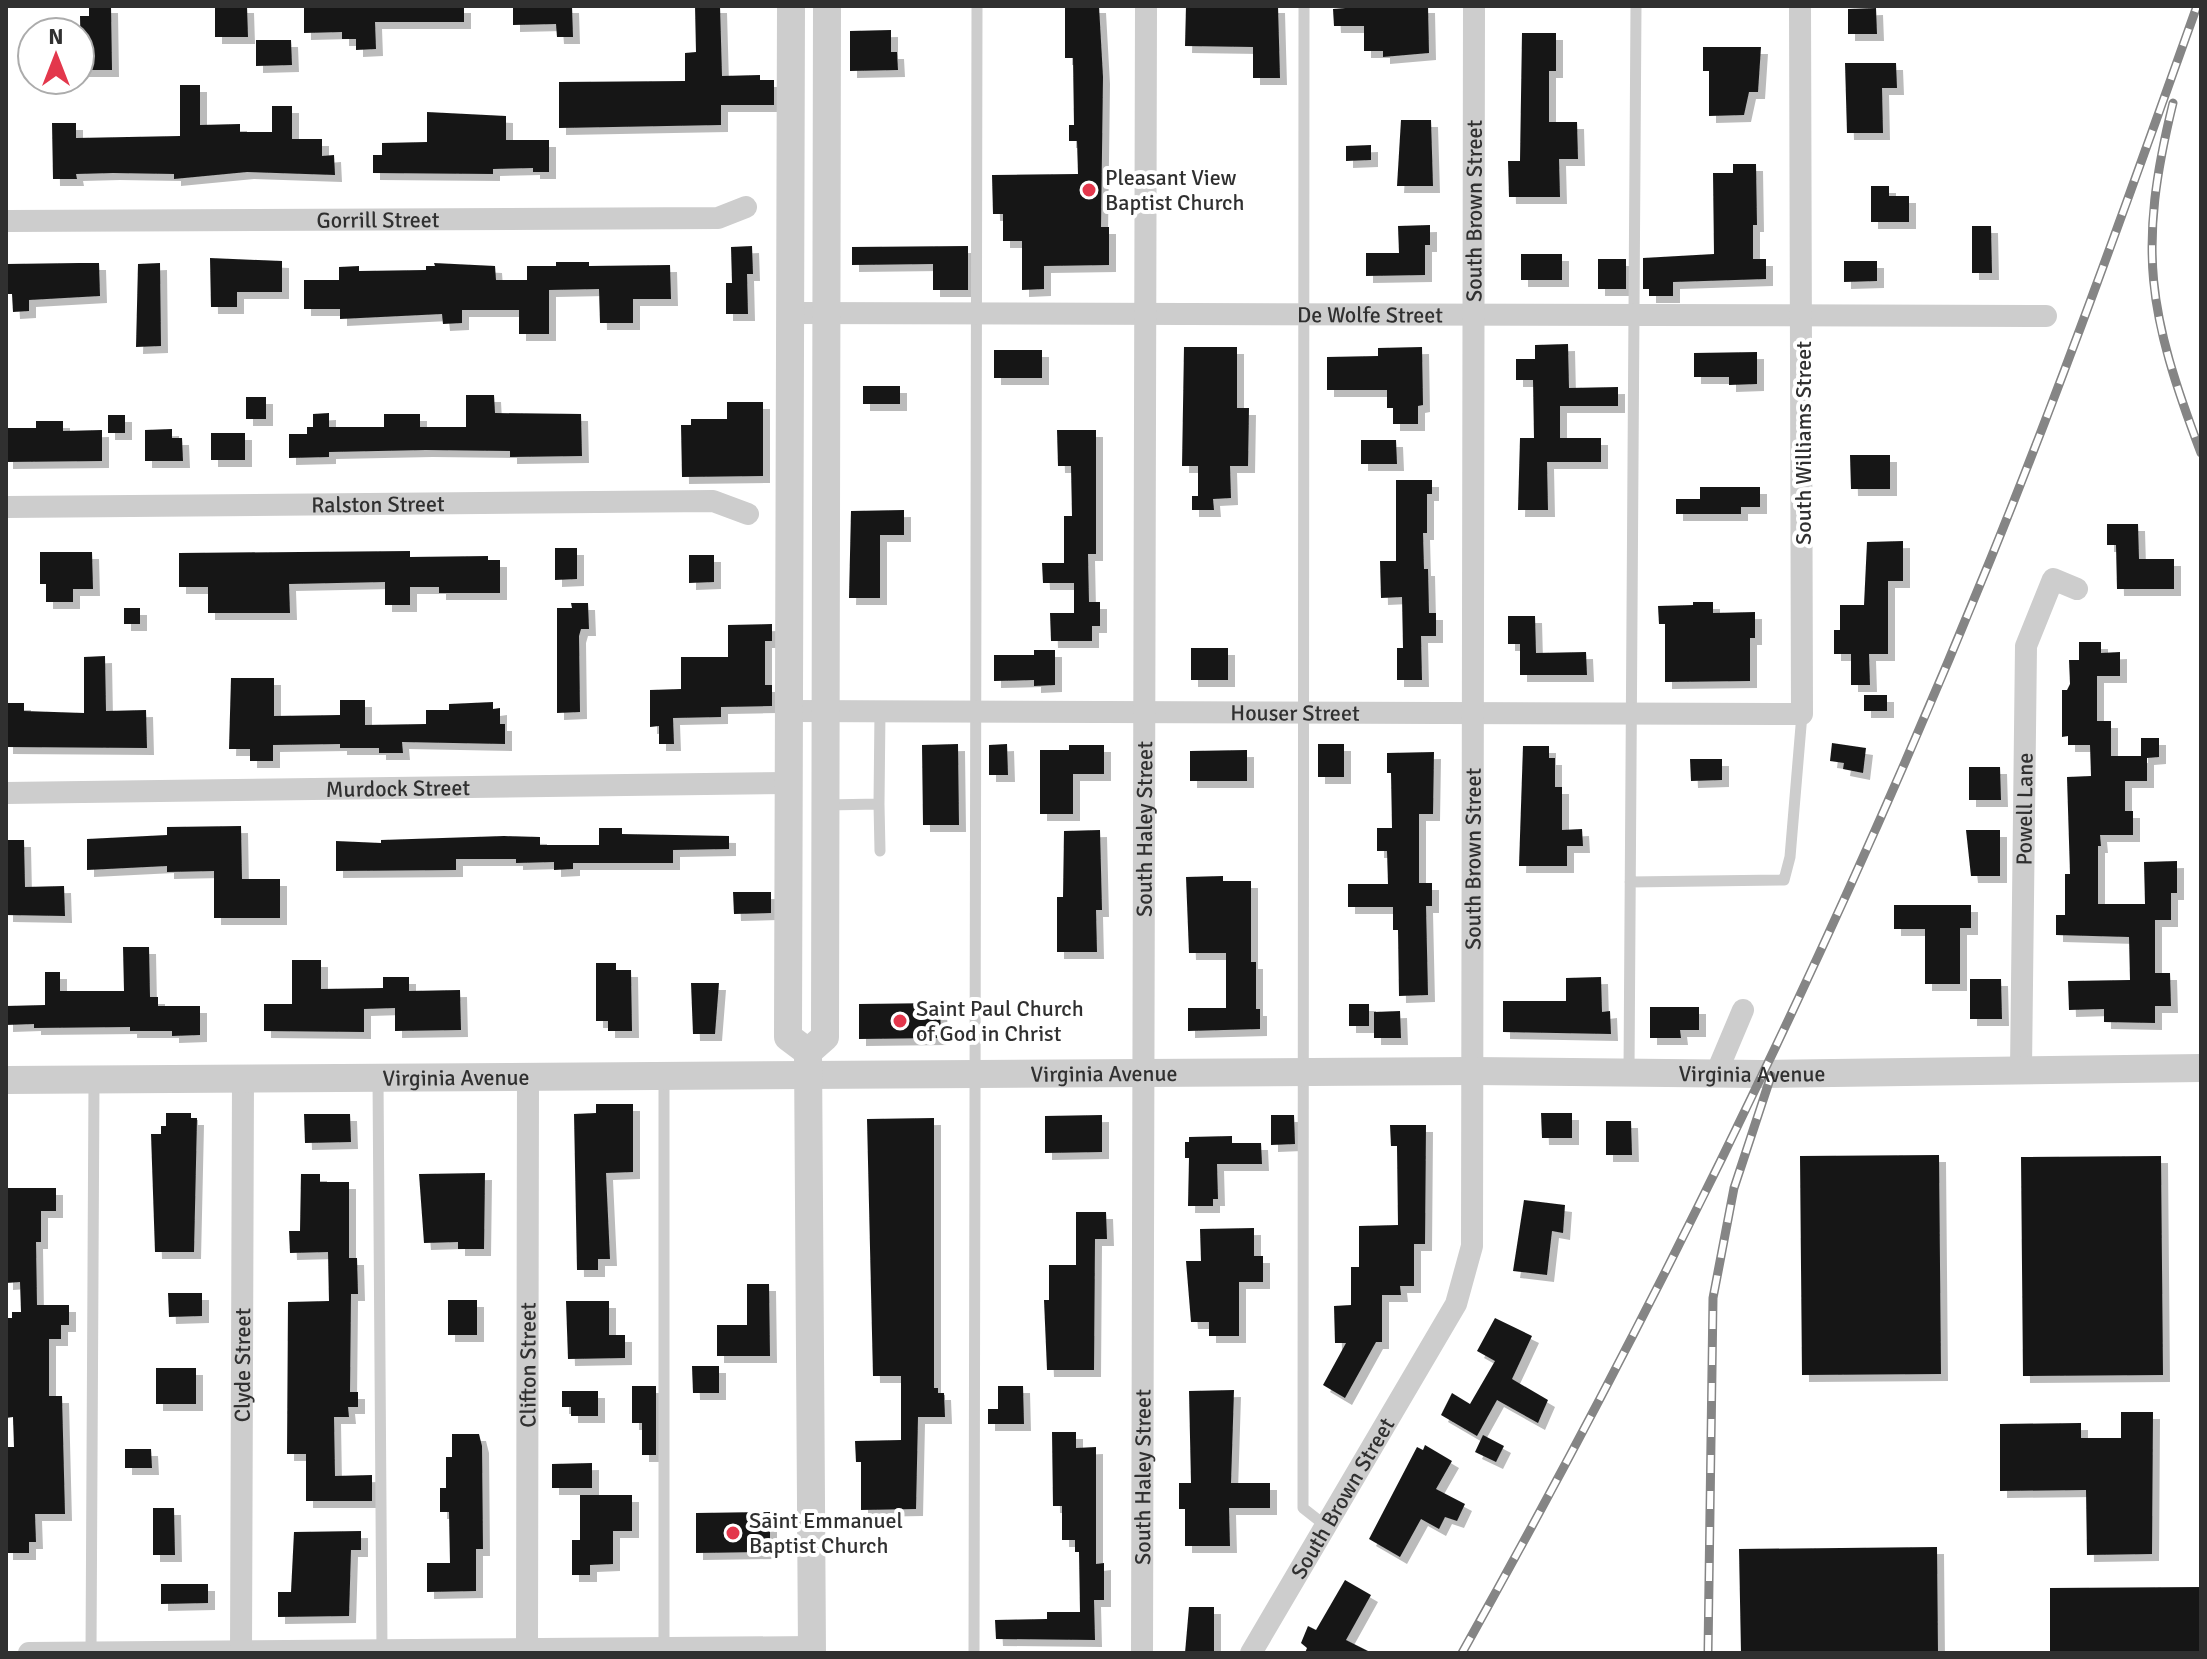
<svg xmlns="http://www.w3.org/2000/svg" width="2207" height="1659" viewBox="0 0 2207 1659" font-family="Signika,sans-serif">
	<defs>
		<filter id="shadow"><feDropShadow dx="7" dy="7" stdDeviation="0" flood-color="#0004"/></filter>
	</defs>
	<rect width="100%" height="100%" fill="#fff"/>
	<path fill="#171717" filter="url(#shadow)" d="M89,6H111L112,70H81L80,16H89Z
		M215,6H247L248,37H215Z
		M304,6H464V22H375L376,49L356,50V39H342V32L304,33Z
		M513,6H572L573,37H557L556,24L513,25Z
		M695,6H720L722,76L760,75V80H774V105H721V125L559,128V82L685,81V53L696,52Z
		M1065,6H1099L1103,77L1101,227H1109V265L1044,266V289L1022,290V241H1003V214H993L992,175L1078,174L1077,141H1069V125H1074L1073,58H1065Z
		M1186,6H1278L1280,78H1253V47L1185,46Z
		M1370,6H1428L1429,53L1383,57V51H1364V26H1334L1333,9Z
		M1876,8L1877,34H1848V9Z
		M891,30V52H897L898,70L850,71V31Z
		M1522,33H1556V71H1549V122H1577L1578,159H1559L1560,197H1509L1508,161H1520Z
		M256,40H291L292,65L256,66Z
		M1703,47H1761L1758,92H1749L1744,115L1709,116V71H1703Z
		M1845,63H1896L1897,88H1882L1883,133H1847Z
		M180,85H200V125L240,124V132H272V106H292V139H322V156L334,155L335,175L247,172L174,179V174L113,173L76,174L77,179H53L52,123H76V138L180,136Z
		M427,112L506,116V140H549V172H533V168L493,169V174L373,173V155H382V143L427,142Z
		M1401,120H1431L1433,186H1397Z
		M1371,145V160L1346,161V146Z
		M1733,164H1756L1757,225H1753V259H1766V279L1673,282V296H1649V289H1643V258L1714,254L1713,173H1733Z
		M1871,186H1889V196H1909V222H1871Z
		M1430,225V245H1425V275L1366,276V253H1399L1398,226Z
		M1972,226H1991L1992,273H1972Z
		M752,246L753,274H747L748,314H726V283H732L731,247Z
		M968,246V290H933V264L852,265V247Z
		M1521,254H1562V280H1521Z
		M210,258L282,261V292H237V307H211Z
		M1598,259H1626V289H1598Z
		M1844,261H1877V281L1844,282Z
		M556,262H589V266L670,265L671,299H633V323H600L599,289L549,290V334H519V310H462V323L443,324L442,314L340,319V309H304V280H339V267L359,266V271L426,270V266H435L434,263L495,266L496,280H527V266H556Z
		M79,263H99L100,296L29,300V311L13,312L12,294H6V264Z
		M160,263L161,346L136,347L138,264Z
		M1568,344L1569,388L1618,387V406H1560V438H1601V462H1547L1548,510H1518L1520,438H1534L1533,380H1516V359H1535V345Z
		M1184,347H1237V408H1249L1248,466H1230L1231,498L1213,499L1214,510H1192V496H1198V466H1182Z
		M1422,347L1423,405L1418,406V424H1393V408H1387V390H1327V357L1378,356V348Z
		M994,350H1042V378H994Z
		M1757,352V384L1729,385V377H1694V353Z
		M863,386H900V404H863Z
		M466,395H494L495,413L581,414L582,456L510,457V451L426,450L329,452V457L289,458V434H307V427H313V414L329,413V427H384V414H420V427H466Z
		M246,397H266V419H246Z
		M727,402H763V476L682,477L681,425H691V419H727Z
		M108,415H125V433H108Z
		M36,421H63V431L102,430V461L6,462V428H36Z
		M172,429V438H182L183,461H145V430Z
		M1057,430H1096V554H1088L1089,602H1100V626H1092V641H1051L1050,613H1074V583H1043L1042,563H1064V516H1072L1071,466H1058Z
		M211,433H245V460H211Z
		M1361,440H1396L1397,464H1361Z
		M1850,455H1890V489H1851Z
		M1396,480H1432V494H1427V533H1423L1424,569H1428L1429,613H1436V636H1421L1422,680H1397V648H1403L1402,597L1381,598L1380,561H1396Z
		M1700,487H1760V507H1741V514H1676V499H1700Z
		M904,510V535H880V598H849L851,511Z
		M2107,524H2138L2139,559H2174V589H2117L2116,545H2107Z
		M1903,541V581H1888V654H1869L1870,685H1851V654H1834V630H1840V605H1864L1867,542Z
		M555,548H577V579L555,580Z
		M410,551V557L488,556V560H500V593H439V587H410V605H385V582L289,584L290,613H208V587H179V553Z
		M40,552H92L93,589H73V602H46V584H40Z
		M689,555H714V582L689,583Z
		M1693,602H1713V613L1755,612V638H1750V681L1665,682V624H1659L1658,606L1693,605Z
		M571,603H588L589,629H581L579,636L580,712L557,713V608H572Z
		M124,608H140V624H124Z
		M1508,616H1535L1536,653L1586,652L1587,675H1520V644H1508Z
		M772,624V641H765V685H772V706L721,707V717L673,718L674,744H659V726L650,727V690L681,689V657H728V625Z
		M2079,642H2101V653L2120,652V676H2097V721H2111V756H2141V738H2159V757L2147,758V781H2125V811H2133V835H2100L2101,846H2098V904H2145L2144,862L2177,861V893H2171V920H2155V973H2170L2171,1006H2155V1023L2104,1022V1009L2069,1010L2068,981L2130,980L2129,937L2056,935V915H2065V874H2070L2067,777L2091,776L2090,745H2068V736L2062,737V690H2067L2070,684L2069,660H2079Z
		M1191,648H1228V680H1191Z
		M1034,650H1055V685L1034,686V680L994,681V655H1034Z
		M105,656L106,711L146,710L147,748L6,747V703H24V711L84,713V657Z
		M231,678H274V716L340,715V700H365V725L426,724V710H449V704L493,702V709L500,708V724H505V744L402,742L403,753H379V748H340V744L273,745V761H250V749H229Z
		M1864,695H1887V711H1864Z
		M1832,743L1866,748L1863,773L1843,769L1844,763L1830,761Z
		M958,744L959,825H923L922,745Z
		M1007,744L1008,775H989V745Z
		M1318,744H1344V777H1318Z
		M1069,745H1104V774H1073V814H1040V750H1069Z
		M1523,746H1549V758H1555V787H1562V830L1582,829L1583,846H1567V866H1519Z
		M1247,750V781H1190V751Z
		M1434,752L1433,814H1419V883H1432V906H1426L1428,995L1399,996L1398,930H1393V907H1348V884H1388L1387,851H1377V828H1392L1391,773H1387V753Z
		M1690,759H1722V780L1691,781Z
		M1969,767H2000L2001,800H1969Z
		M241,826L242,879H280V918H214V871L167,872V866L87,870V839L167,835V827Z
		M599,828H622V834L729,836V849L673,850V863H573V869L554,870V862L516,863V859H456V870L336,871V841L381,843V840L504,836L540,837V845H599Z
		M1100,830L1102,910H1096L1097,952H1057V897H1063L1064,831Z
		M1966,830H2000V876H1971Z
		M6,840H24L25,887L64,886L65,916L6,915Z
		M1223,876V881H1251V962H1256V1009H1260V1029L1188,1031V1008H1226V953H1189L1186,877Z
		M733,892H771V913L734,914Z
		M1894,905H1971V928H1960V984H1925V929H1894Z
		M123,947H149L150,997H158V1006H200V1035L172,1036V1031H130V1027L34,1028V1024L6,1025V1006L45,1005V972H60V991H124Z
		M292,960H321V989L383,988V977H409V991L460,990L461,1030L395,1031V1008L364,1009V1032L264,1031V1004H292Z
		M596,963H616V970H631L632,1031H608V1021H596Z
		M1601,977L1602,1012L1610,1011L1611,1034L1503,1032V1001H1566V978Z
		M1970,979H2001L2002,1019H1970Z
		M691,983H719L715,1034H693Z
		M940,1003L941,1038L859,1039V1004Z
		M1349,1004H1369V1026H1349Z
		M1650,1007H1699V1030H1680L1681,1038H1650Z
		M1400,1011L1401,1038H1374V1012Z
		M596,1104H633V1172L606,1173L610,1259H598V1270H577L574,1114L596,1113Z
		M166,1113H191V1118H197L194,1252H155L151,1134H161V1126H166Z
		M1541,1113H1572V1138H1542Z
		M304,1114H350L351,1142L305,1143Z
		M1102,1115V1152L1045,1153V1116Z
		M1271,1115H1294L1295,1144L1271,1145Z
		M934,1118V1388H938V1393H944L945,1417H918L916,1509L861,1510V1462H856L855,1441L901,1440V1376H873L867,1119Z
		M1606,1121H1631L1632,1155H1606Z
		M1390,1125H1426L1425,1244H1414V1286H1400L1401,1295H1382V1342H1376L1345,1398L1323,1385L1346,1343H1335L1334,1306L1351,1305V1267H1359V1226L1398,1225L1397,1146H1391Z
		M1232,1136V1143H1261L1262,1164H1217L1218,1199H1213V1206H1188L1189,1158H1185V1142H1189V1137Z
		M1939,1155L1941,1374L1802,1375L1800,1156Z
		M2161,1156L2163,1375L2023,1376L2021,1157Z
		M485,1173L484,1249H458V1242L424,1243L419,1174Z
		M301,1174H320V1182H349V1258H357L358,1294H351L350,1392H358V1407H348L349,1417H334L335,1476L372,1475V1501H306V1454H287L288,1302L329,1301L328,1252L290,1253L289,1231H300Z
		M6,1188H56V1211H41V1242H36L37,1305H69V1325H61V1339H49V1396H62L65,1514H35L36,1542H29V1553H6V1447H14L13,1417L6,1418V1318H12V1312H21L20,1282L6,1283Z
		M1524,1200L1565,1205L1563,1233L1552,1231L1547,1275L1513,1271Z
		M1076,1212H1106L1107,1239H1095L1094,1370H1047L1044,1300H1049V1265H1076Z
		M1254,1228V1256H1263V1282H1239V1336H1209V1322H1191L1186,1261H1201L1200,1229Z
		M747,1284H769L770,1356H717V1325H747Z
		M168,1293H202V1316L169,1317Z
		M448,1300H477V1335H448Z
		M566,1301H609V1335H625V1358L568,1359Z
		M1495,1318L1532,1336L1512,1379L1548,1400L1538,1423L1497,1400L1477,1436L1441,1415L1452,1393L1470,1404L1495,1361L1477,1351Z
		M692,1366H719V1393H693Z
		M156,1368H196V1404H156Z
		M632,1386H656V1455H642V1423H632Z
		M998,1386H1023L1024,1424H988V1409H998Z
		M1234,1390L1231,1483H1270V1508H1229L1230,1546H1185V1509H1179V1483H1191L1189,1391Z
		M562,1391H598V1416H571V1407H562Z
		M2121,1412H2153L2152,1554L2087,1555L2086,1490L2000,1491V1424L2081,1423V1438H2121Z
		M1052,1432H1076V1448L1096,1447V1564L1104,1563V1600H1094L1095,1640L996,1639L995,1620L1047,1619V1612H1080L1079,1552H1075V1540H1062V1506H1053Z
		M452,1434H479L482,1446L483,1549H476V1591L427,1592V1563H450L449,1512H440V1488H446V1457H452Z
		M1483,1435L1504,1446L1496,1462L1475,1452Z
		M1425,1445L1452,1461L1436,1489L1465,1504L1457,1521L1445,1517L1439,1529L1421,1519L1400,1557L1369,1539L1417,1447L1423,1450Z
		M125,1449H151L152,1468H125Z
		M592,1463V1488H552V1464Z
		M580,1495H632V1531H613V1564L590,1565V1575H572V1540H580Z
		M153,1508H174L175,1555H153Z
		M770,1512V1552L696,1553V1513Z
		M361,1531V1550H351L349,1616L278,1617V1592H291L294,1532Z
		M1937,1547L1938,1653H1741L1739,1549Z
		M1345,1580L1371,1595L1346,1640L1372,1653H1305L1307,1648L1301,1643L1308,1626L1316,1630Z
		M161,1584H208V1603L161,1604Z
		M2201,1587V1653H2050V1588Z
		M1189,1607H1214V1653H1185Z"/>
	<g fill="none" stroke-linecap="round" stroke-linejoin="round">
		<path stroke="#cdcdcd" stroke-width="11" d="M1304,6L1303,1508L1326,1526
			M879,804L880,851
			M826,805L879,804L880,711
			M1630,882L1784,880L1790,857L1802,714
			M1629,1072L1636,6
			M378,1078L382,1652
			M664,1652V1077
			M91,1653L94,1080
			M974,1653L977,6"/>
		<g stroke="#cdcdcd" stroke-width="22">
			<path id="s1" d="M6,221L718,218L746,207"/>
			<path id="s2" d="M790,313L2046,316"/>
			<path id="s3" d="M6,507L713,501L748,514"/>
			<path id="s4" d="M789,711L1802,714L1800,6"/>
			<path id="s5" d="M6,793L789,783"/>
			<path id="s6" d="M2021,1069L2026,646L2053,579L2077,589"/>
			<path d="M1716,1074L1743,1010"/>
			<path d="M29,1653L812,1647"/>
			<path id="s7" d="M241,1653L243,1079"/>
			<path id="s8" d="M527,1653L528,1077"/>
			<path id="s9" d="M1142,1653L1146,6"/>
			<path id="s10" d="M1251,1653L1456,1304L1472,1246L1474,6"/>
		</g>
		<g stroke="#cdcdcd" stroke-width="28">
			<path d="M791,6L788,1037L808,1052"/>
			<path id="s11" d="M6,1080L1473,1071L1762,1074L2201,1068"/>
			<path d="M812,1653L808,1052L825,1037L827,6"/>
		</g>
		<defs>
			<path id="rail" d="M2173,103C2137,250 2148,313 2201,453
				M1462,1653C1660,1300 1838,934 1991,558C2065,376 2131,191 2197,6
				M1708,1653L1713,1298L1734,1188L1771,1076"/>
		</defs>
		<use href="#rail" stroke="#858585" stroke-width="9"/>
		<use href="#rail" stroke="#fff" stroke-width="6" stroke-dasharray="18" stroke-linecap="butt"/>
	</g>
	<g fill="#e3374c" stroke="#fff" stroke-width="3">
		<circle cx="1089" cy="190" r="8"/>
		<circle cx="900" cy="1021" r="8"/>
		<circle cx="733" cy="1533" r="8"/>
	</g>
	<g text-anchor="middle" stroke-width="8" stroke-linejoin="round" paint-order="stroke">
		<g font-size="22" fill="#303030" stroke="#fff" text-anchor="start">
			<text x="1105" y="185">Pleasant View<tspan x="1105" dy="25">Baptist Church</tspan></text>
			<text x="916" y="1016">Saint Paul Church<tspan x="916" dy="25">of God in Christ</tspan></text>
			<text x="749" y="1528">Saint Emmanuel<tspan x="749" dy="25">Baptist Church</tspan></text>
		</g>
		<g font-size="22" fill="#303030" stroke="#fff">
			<text dy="8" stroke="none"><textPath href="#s10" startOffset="1500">South Brown Street</textPath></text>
			<text dy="8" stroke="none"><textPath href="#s1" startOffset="372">Gorrill Street</textPath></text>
			<text dy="8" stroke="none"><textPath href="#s2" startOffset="580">De Wolfe Street</textPath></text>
			<text transform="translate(1803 443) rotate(-90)" y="8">South Williams Street</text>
			<text dy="8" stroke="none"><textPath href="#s3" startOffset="372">Ralston Street</textPath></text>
			<text dy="8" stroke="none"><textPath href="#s4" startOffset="506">Houser Street</textPath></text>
			<text dy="8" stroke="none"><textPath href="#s5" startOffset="392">Murdock Street</textPath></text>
			<text dy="8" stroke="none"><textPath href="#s6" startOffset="260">Powell Lane</textPath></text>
			<text dy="8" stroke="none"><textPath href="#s9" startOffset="824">South Haley Street</textPath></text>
			<text dy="8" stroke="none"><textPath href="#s10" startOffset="852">South Brown Street</textPath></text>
			<text dy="8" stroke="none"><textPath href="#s11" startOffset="1746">Virginia Avenue</textPath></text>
			<text dy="8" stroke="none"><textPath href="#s11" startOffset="1098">Virginia Avenue</textPath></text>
			<text dy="8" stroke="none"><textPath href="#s11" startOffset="450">Virginia Avenue</textPath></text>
			<text dy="8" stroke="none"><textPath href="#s8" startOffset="288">Clifton Street</textPath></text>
			<text dy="8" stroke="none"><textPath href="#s7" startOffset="288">Clyde Street</textPath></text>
			<text dy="8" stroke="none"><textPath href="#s9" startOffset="176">South Haley Street</textPath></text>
			<text dy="8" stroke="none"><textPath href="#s10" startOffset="180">South Brown Street</textPath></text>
		</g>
	</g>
	<rect width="2207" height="1659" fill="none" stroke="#303030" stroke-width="16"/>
	<g transform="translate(56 56)"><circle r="38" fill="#ffffff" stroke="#acacac" stroke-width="2"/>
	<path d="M0-6L14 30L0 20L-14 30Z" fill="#e3374c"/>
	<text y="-12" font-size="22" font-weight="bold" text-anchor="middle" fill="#303030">N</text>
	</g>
</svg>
